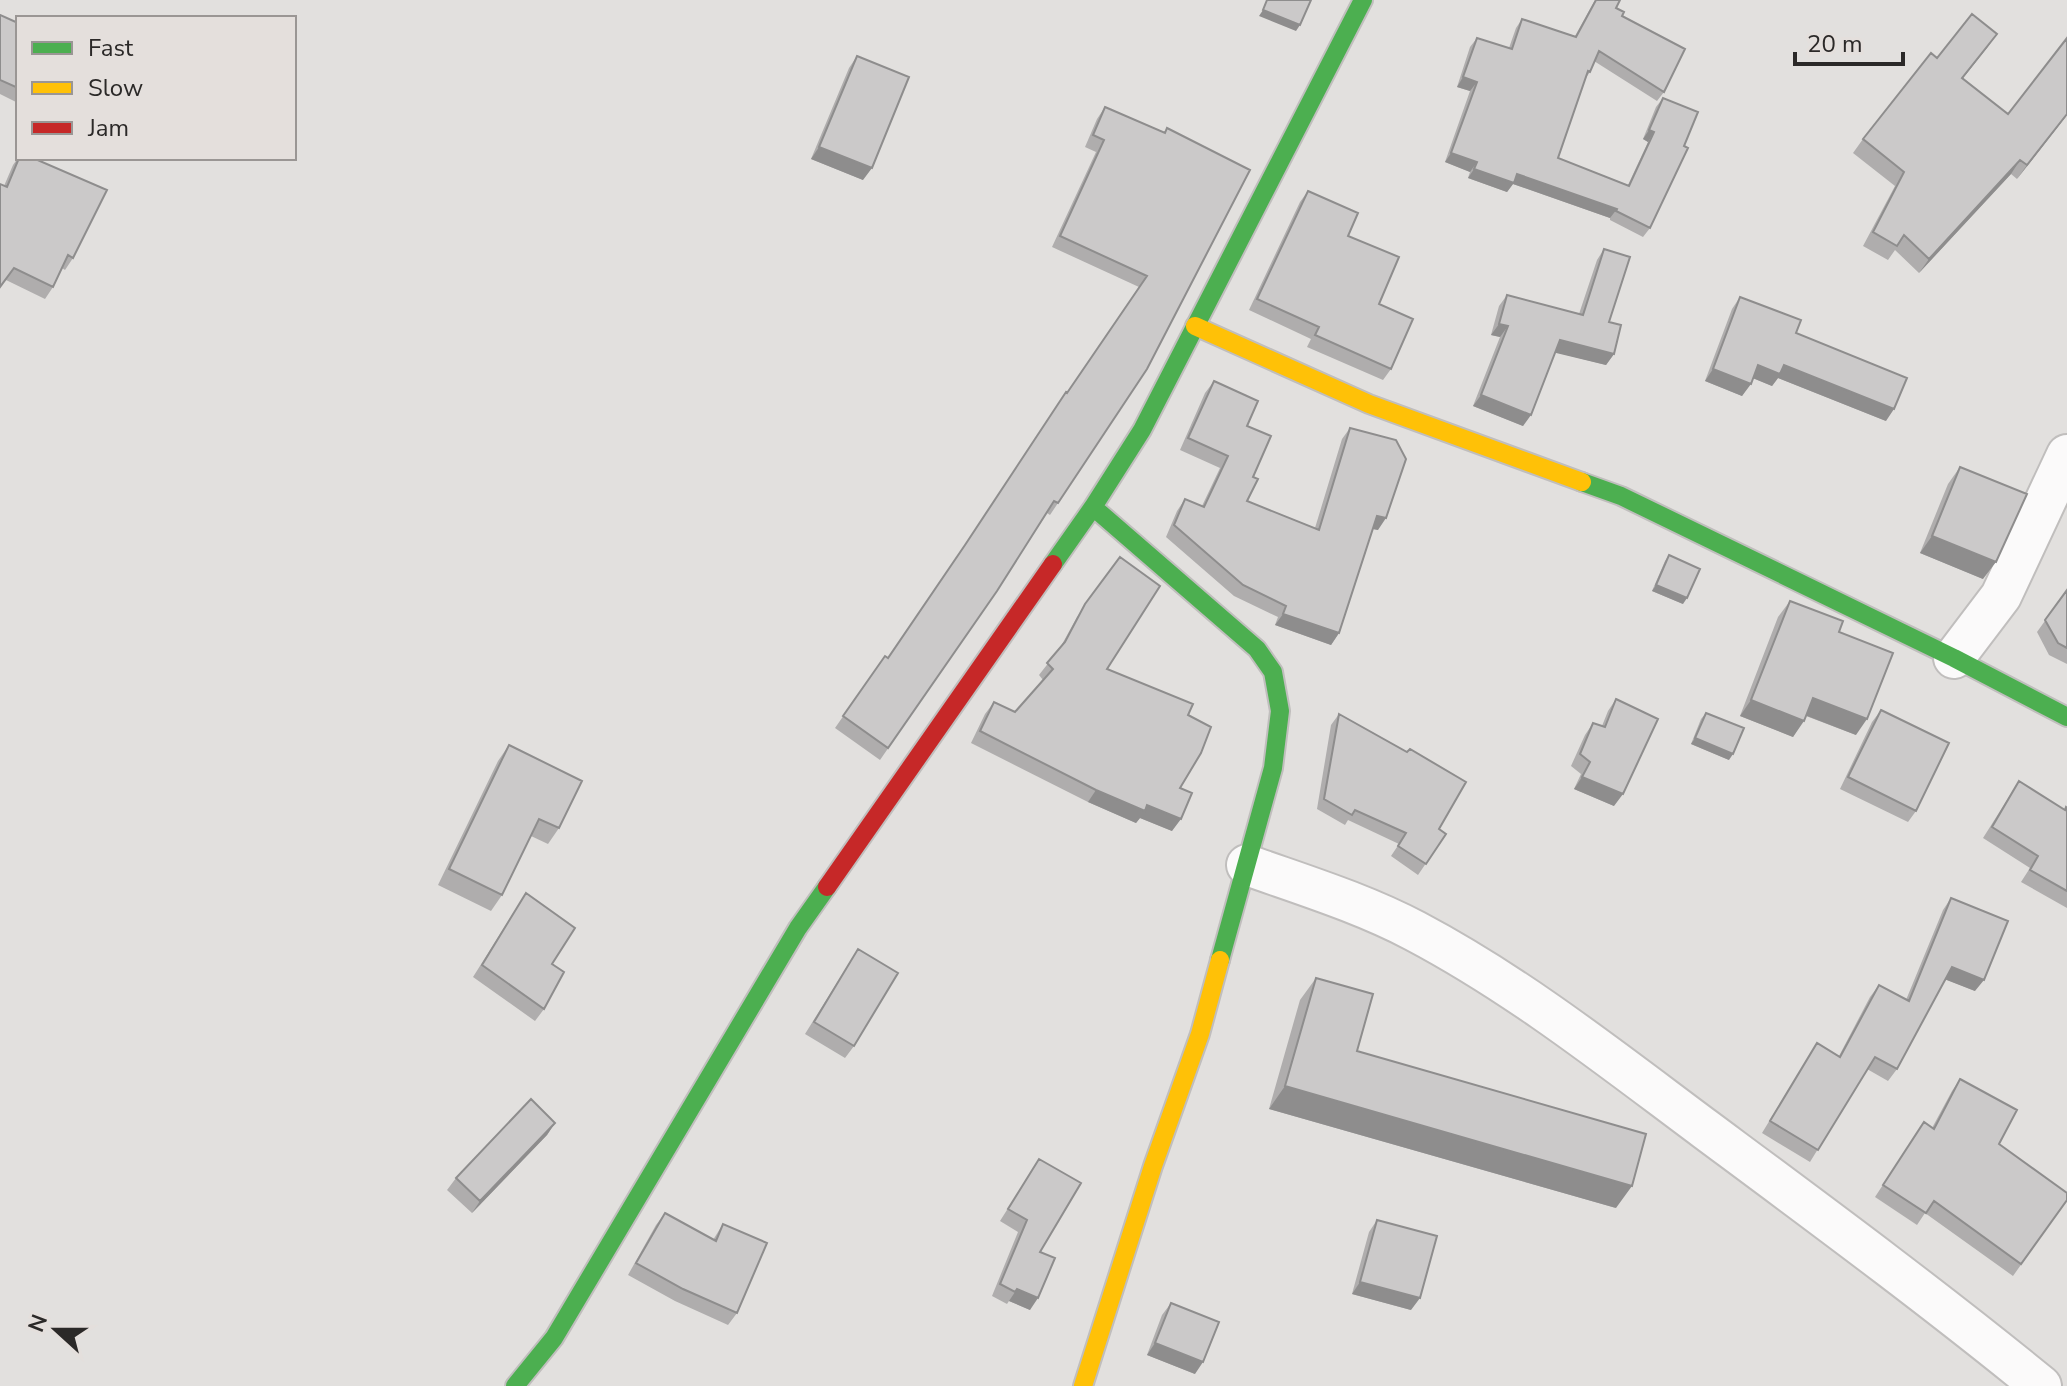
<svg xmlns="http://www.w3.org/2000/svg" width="2067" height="1386" viewBox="0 0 2067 1386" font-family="'Nunito Sans',sans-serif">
	<rect width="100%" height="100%" fill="#e2e0de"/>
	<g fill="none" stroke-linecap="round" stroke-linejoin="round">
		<defs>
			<path id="street" d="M1954,658L2001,596L2067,455
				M1247,865C1303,885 1362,903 1415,931C1519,986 1611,1059 1705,1129C1818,1213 1932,1297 2041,1386"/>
			<path id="fast" d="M1582,482L1621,496L1954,658L2067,717
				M1093,507L1257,649L1273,672L1280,711L1273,768L1220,960
				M1053,564L1093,507L1142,430L1363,0
				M515,1386L554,1338L798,928L827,887"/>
			<path id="slow" d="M1195,326L1369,404L1582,482
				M1083,1386L1153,1166L1200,1034L1220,960"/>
			<path id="jam" d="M827,887L1053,564"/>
		</defs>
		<use href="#street" stroke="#c0bebd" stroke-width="44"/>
		<use href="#fast" stroke="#c0bebd" stroke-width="22"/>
		<use href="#slow" stroke="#c0bebd" stroke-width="22"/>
		<use href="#jam" stroke="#c0bebd" stroke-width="22"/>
		<use href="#street" stroke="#fbfafa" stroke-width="40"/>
		<use href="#fast" stroke="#4caf50" stroke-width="18"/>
		<use href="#slow" stroke="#ffc107" stroke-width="18"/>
		<use href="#jam" stroke="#c62828" stroke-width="18"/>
	</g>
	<path fill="#afadad" d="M1595,0H1620L1616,8L1664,92L1657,101L1594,61L1590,72L1585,79L1558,158L1628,185L1648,142L1643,139L1656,107L1663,98L1650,228L1643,237L1610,220V218L1513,184L1507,192L1468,178L1470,172L1445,162L1470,91L1457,87L1470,47L1477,38L1509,48L1516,28L1522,19L1575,36Z
		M0,15L18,23V103L0,94Z
		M1997,34L1963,78L2008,114L2067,115L2017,179L2011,174L1919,273L1895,250L1888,260L1863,246L1895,186L1853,153L1863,139L1937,58Z
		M857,56L863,180L811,159L849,68Z
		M1105,107L1164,132L1167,128L1250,170L1058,503L1050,515L1047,513L997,591L880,760L835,728L885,656L888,658L957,557L1139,287L1052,247L1096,152L1085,147L1097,119Z
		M18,158H33L73,258L65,270L62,268L53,287L45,299L6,280L4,186L13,165Z
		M1308,191L1348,236L1379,304L1391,369L1383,380L1307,347L1311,339L1249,310L1300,202Z
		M1604,249L1609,322L1614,354L1606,365L1555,352L1523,426L1473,406L1500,337L1491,335L1499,306L1507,295L1579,314L1597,260Z
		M1740,297L1796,333L1886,421L1778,378L1772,386L1753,378L1742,396L1705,381L1732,309Z
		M1214,381L1247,426L1253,477L1247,501L1315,528L1342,439L1350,428L1378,530L1373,529L1339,633L1331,645L1275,625L1278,617L1234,596L1166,537L1177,511L1185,499L1202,506L1220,468L1180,450L1205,393Z
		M1960,467L1983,579L1920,553L1948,484Z
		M1669,555L1683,604L1652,591L1665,561Z
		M1120,557L1107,669L1188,715L1180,788L1172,831L1140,818L1136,823L1088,802L971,743L985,714L994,702L1015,712L1043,680L1039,675L1060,648L1077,617Z
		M2067,590V664L2049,655L2037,632Z
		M1790,601L1839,632L1856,735L1806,716L1793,737L1740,716L1778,617Z
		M1616,699L1614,806L1574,789L1581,774L1571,766L1585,735L1593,723L1602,726L1608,711Z
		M1881,710L1916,811L1908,822L1840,789L1872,722Z
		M1706,713L1729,760L1691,744L1701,719Z
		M1339,714L1439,829L1446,834L1418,875L1391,856L1399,844L1348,820L1345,825L1317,809L1331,725Z
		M509,745L559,828L548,844L531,836L502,895L491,911L438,885L498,761Z
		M2019,781L2065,810L2067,808V908L2021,882L2030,868L1983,838Z
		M526,893L552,964L544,1009L535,1021L473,977Z
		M1951,898L1975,991L1945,979L1897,1069L1888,1081L1867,1069L1810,1162L1762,1133L1817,1043L1839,1056L1870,997L1879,985L1906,1000L1943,910Z
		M858,949L854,1046L845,1058L805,1034Z
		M1316,978L1357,1051L1616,1208L1269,1109L1300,1000Z
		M1960,1079L1999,1144L2067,1200L2013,1276L1925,1213L1917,1225L1875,1197L1924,1122L1932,1128L1952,1091Z
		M555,1123L547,1135L472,1213L447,1190L456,1178Z
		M1039,1159L1040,1252L1030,1310L1009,1301L1007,1304L992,1296L1018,1232L1000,1221Z
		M665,1213L713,1240L723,1224L737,1313L728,1325L675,1301L628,1275L656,1225Z
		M1377,1220L1411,1310L1352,1294L1369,1232Z
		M1171,1303L1195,1374L1147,1355L1162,1315Z"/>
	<path fill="#8e8d8d" d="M1263,10L1300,25L1296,31L1259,16Z
		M1997,34L1987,48L1952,92L1962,78Z
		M1463,77L1477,82L1470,91L1457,87Z
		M2067,114V115L2017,179L2027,165Z
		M1649,130L1654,132L1648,142L1643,139Z
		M819,147L872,168L863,180L811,159Z
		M1451,153L1477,162L1470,172L1445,162Z
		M2020,160L2011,174L1919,273L1929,259Z
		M1474,169L1517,174L1617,209L1610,218L1513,184L1507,192L1468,178Z
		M1499,324L1508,326L1500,337L1491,335Z
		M1560,340L1614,354L1606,365L1552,352Z
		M1758,365H1784L1894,409L1886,421L1778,378L1772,386L1750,377Z
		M1713,369L1751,384L1742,396L1705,381Z
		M1481,395L1531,415L1523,426L1473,406Z
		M1377,516L1386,518L1378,530L1368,528Z
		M1932,536L1996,562L1983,579L1920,553Z
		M1656,585L1687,598L1683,604L1652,591Z
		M1283,614L1339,633L1331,645L1275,625Z
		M1813,698L1867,719L1856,735L1802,714Z
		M1751,700L1804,721L1793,737L1740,716Z
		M1695,738L1733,754L1729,760L1691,744Z
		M1582,777L1623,794L1614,806L1574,789Z
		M1096,790L1147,805L1181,819L1172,831L1140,818L1136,823L1088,802Z
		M1952,967L1984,980L1975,991L1944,979Z
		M1285,1086L1632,1186L1616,1208L1269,1109Z
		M555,1123L547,1135L472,1213L480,1201Z
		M1360,1282L1420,1298L1411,1310L1352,1294Z
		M1017,1289L1038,1298L1030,1310L1009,1301Z
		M1155,1343L1203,1362L1195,1374L1147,1355Z"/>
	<path fill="#cbc9c9" stroke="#8e8d8d" stroke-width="2" d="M1267,0H1311L1300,25L1263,10Z
		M1596,0H1620L1616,8L1624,12L1622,16L1685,49L1664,92L1599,51L1590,72L1588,71L1558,158L1629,186L1654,132L1649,130L1663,98L1698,112L1684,146L1688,148L1650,228L1616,211L1617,209L1517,174L1514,183L1474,169L1477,162L1451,153L1477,82L1463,77L1477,38L1512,49L1522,19L1576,37Z
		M1972,14L1997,34L1962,78L2008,114L2067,38V114L2027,165L2020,160L1929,259L1904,235L1897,246L1873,232L1904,172L1863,139L1931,53L1937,58Z
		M0,15L18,23V88L0,80Z
		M857,56L909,77L872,168L819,147Z
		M1105,107L1165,133L1167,128L1250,170L1147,369L1058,503L1054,501L997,591L888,748L843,716L885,656L888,658L965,545L1066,392L1067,393L1147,276L1060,236L1104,140L1093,135Z
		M19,158H33L107,190L73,258L68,255L53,287L14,268L0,287V184L7,187Z
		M1308,191L1358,213L1348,236L1399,257L1379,304L1413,319L1391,369L1315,335L1319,327L1257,299Z
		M1604,249L1630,257L1609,322L1621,325L1614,354L1560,340L1531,415L1481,395L1508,326L1499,324L1507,295L1583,315Z
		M1740,297L1801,320L1796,333L1907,378L1894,409L1784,365L1780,374L1758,365L1751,384L1713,369Z
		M1214,381L1258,401L1247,426L1271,436L1253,477L1258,479L1247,501L1319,530L1350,428L1396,440L1406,459L1386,518L1377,516L1339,633L1283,614L1286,606L1243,585L1174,525L1185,499L1204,507L1228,456L1188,438Z
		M1960,467L2027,494L1996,562L1932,536Z
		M1669,555L1700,569L1687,598L1656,585Z
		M1120,557L1160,586L1107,669L1193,704L1188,715L1211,727L1201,753L1180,788L1192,793L1181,819L1147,805L1145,811L1096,790L980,731L994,702L1015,712L1053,669L1047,663L1065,642L1085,604Z
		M2067,590V648L2058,643L2045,620Z
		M1790,601L1843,621L1839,632L1893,653L1867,719L1813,698L1804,721L1751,700Z
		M1616,699L1658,719L1623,794L1582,777L1590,762L1580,754L1593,723L1605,727Z
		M1881,710L1949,743L1916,811L1848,777Z
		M1706,713L1744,728L1733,754L1695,738Z
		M1339,714L1407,752L1410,749L1466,782L1439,829L1446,834L1426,864L1398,846L1406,833L1355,810L1352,815L1324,799Z
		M509,745L582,781L559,828L539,819L502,895L449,869Z
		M2019,781L2065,810L2066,807L2067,808V891L2030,870L2038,856L1992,827Z
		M526,893L575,928L552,964L564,972L544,1009L482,965Z
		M1951,898L2008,921L1984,980L1952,967L1897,1069L1875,1057L1818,1150L1770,1121L1817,1043L1840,1057L1879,985L1909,1001Z
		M858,949L898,973L854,1046L814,1022Z
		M1316,978L1373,994L1357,1051L1646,1134L1632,1186L1285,1086Z
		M1960,1079L2017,1110L1999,1144L2067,1193V1200L2021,1264L1934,1201L1926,1213L1883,1185L1924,1122L1934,1129Z
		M531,1099L555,1123L480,1201L456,1178Z
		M1039,1159L1081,1183L1040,1252L1055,1258L1038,1298L1017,1289L1015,1292L1000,1284L1027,1220L1008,1209Z
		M665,1213L716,1241L723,1224L767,1243L737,1313L683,1289L636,1263Z
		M1377,1220L1437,1236L1420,1298L1360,1282Z
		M1171,1303L1219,1322L1203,1362L1155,1343Z"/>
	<rect x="16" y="16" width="280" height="144" fill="#e4dfdc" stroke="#9a9694" stroke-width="2"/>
	<rect x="32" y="42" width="40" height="12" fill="#4caf50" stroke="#9a9694" stroke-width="2"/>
	<text x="88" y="56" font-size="24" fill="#2b2928">Fast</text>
	<rect x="32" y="82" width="40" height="12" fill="#ffc107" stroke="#9a9694" stroke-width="2"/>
	<text x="88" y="96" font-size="24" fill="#2b2928">Slow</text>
	<rect x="32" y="122" width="40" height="12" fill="#c62828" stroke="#9a9694" stroke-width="2"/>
	<text x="88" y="136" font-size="24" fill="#2b2928">Jam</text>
	<g transform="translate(56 1330) rotate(291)" stroke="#e4dfdc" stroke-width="6" paint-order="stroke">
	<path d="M0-6L14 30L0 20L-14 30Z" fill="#2b2928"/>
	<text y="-12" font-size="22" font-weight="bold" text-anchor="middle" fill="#2b2928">N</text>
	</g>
	<path d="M1795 52v12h108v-12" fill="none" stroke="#2b2928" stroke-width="4"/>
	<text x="1807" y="52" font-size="24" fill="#2b2928" stroke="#e4dfdc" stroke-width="6" paint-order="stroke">20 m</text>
</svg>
